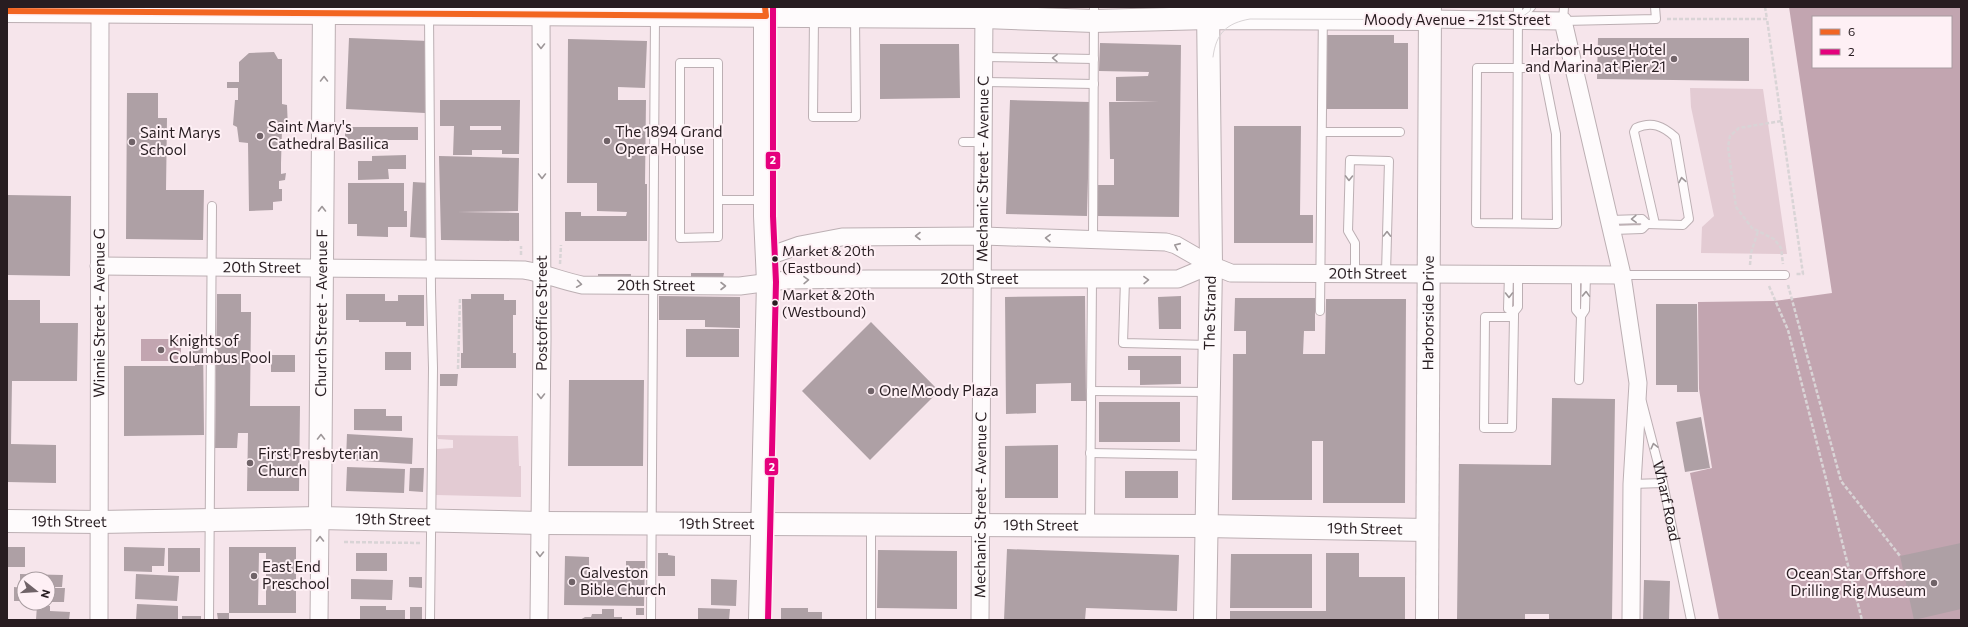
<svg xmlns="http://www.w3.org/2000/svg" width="1968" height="627" viewBox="0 0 1968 627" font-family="Commissioner,sans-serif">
	<rect width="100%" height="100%" fill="#f6e5eb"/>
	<path fill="#e3cbd3" d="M1690,88L1763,89L1787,254L1701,253L1702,227L1714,216L1691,107Z
		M437,435L518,436L519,466H521V497L436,495L437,449L453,448V440L438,439Z"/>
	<path fill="#c2a5b0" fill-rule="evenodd" d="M1789,7H1961V620H1719L1690,473L1712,468L1699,389L1698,302L1774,301L1832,293ZM1813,17H1951V67H1813Z
		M141,339H181V361H141Z"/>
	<path fill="#aea0a5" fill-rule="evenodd" d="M1327,35H1394V43H1408V109H1327Z
		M349,38L429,41L425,113L346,109Z
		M1598,38H1749V81L1597,79Z
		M568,39L647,41L645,88L618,87V100H646L645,184H647V241H565V212H581V216H626L627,212L597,211V183H567Z
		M1100,43L1181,45L1179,217L1098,216V185H1114V159H1110L1109,102H1159L1116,101V77L1148,76L1149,72L1099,71Z
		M880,44H959L960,98L880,99Z
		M274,52L278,59H282V104L287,105L288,129H282L281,163V174L286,173L285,180L279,181V189H282V201L273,202V210L249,211L248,143L239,142L237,127L233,125L235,100H238V88H227V82H239V62L249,53Z
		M127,93H158V118H167L166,190H204L203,240L126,239Z
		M440,100H520L519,154H502V150H472V155H453L454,126H440ZM470,126H501V130H470Z
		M1010,100L1090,102L1087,216L1006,214Z
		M1234,126H1301L1300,215H1313V243H1234Z
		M345,127H418V140H345Z
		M406,155V169H388L389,179L358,180V161H372V156Z
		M439,156L519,158L518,211L457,212L519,213V241L441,240Z
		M413,182L429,183L426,238L410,237Z
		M348,183H404V211H407V227H388V237L357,236V224H348Z
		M7,195L71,196L70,276L7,275Z
		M691,273H724L723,278H691Z
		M598,274H631V278H598Z
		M217,294H241V312H251L250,406H300L299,491H247L248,433H238L237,448H215Z
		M346,294H385V301H398V295H424V326H406V322H359V320H346Z
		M471,294H504V300H516V315H513V353H516V368H461V353H463L462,299H471Z
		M659,296L740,297V328L705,327V320H659Z
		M1085,296L1086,401H1071V383L1036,384V413L1006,414L1005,297Z
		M1181,296V329H1159L1158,297Z
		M1235,298H1315V331H1304L1303,354H1325L1326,299H1406L1405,503H1323V441H1312V500H1232L1233,354H1246V331H1271H1234Z
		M7,300H40V323H78L77,381H12L11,444L56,445V483L7,482Z
		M1656,304H1697L1698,392H1677V385H1656Z
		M871,322L939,391L870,460L802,391Z
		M686,329H739V357H686Z
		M190,337H203L204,435L124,436V366H195V356H190Z
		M385,352H411V370H385Z
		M271,355H295V372H271Z
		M1128,356H1181V384L1140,385V370H1128Z
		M440,374H458L457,386H440Z
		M569,380H644L643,466H568Z
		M1552,398L1615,399L1612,620H1549V614H1525V620H1457L1459,464L1551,465Z
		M1099,402H1180V442H1099Z
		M354,409H386V416H402V431L354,430Z
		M1701,417L1710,468L1685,472L1676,422Z
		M347,434L413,438L412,464L346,460Z
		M1058,445V498H1005V446Z
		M347,467L405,469L404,493L346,491Z
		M410,468H424L423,492L409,491Z
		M1125,471H1178V498H1125Z
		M1961,543V609L1914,620L1900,556Z
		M7,547H25V567H7Z
		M124,547L165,548L164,566H152V572L124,571Z
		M229,547H296V613H229ZM259,553H266V605H258Z
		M168,548H200V572H168Z
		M1007,549L1179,555L1177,611L1086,608L1085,620H1004Z
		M878,550L957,551V609L877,608Z
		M356,553H387V571H356Z
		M658,553H668V555L675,556V576H658Z
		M1326,553H1359V577H1405V620H1230V611H1326Z
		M1231,554H1312V608H1230Z
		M565,556L589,557V579L626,580V561H645L644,606L564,605Z
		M20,574L63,575L62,587H48V579H24V586H20Z
		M136,574L179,576L177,601L135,599Z
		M409,577H422V588L409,587Z
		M351,579L393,580L392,600L351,599Z
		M711,579L737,580L736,606L711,605Z
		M1644,580L1670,581L1669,620H1643Z
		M14,587L24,588V601H14Z
		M48,588H65L64,602H48Z
		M137,604L178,606V620H136Z
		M37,605L50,606V611L70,612L69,620H36Z
		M360,606H386V610H405V620H360Z
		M410,607H422V620H410Z
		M636,608H644V615H636Z
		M698,608L730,609L729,620H698Z
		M781,608H808V612H822V620H781Z
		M602,609H614V617H622V620H580L585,617H591L592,614H602Z
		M217,613H229V620H218Z
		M182,616H201V620H182Z"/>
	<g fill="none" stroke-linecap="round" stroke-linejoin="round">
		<defs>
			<g id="lane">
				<path d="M1564,7L1563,21L1656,19L1655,7"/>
				<path d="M429,14L431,291L433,368L430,620"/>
				<path d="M814,17L813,117H856L855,17"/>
				<path d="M1519,19L1531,7"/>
				<path d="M984,57L1094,59"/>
				<path d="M680,63H718V237L680,238Z"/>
				<path d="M1477,68H1543L1556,134L1557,224L1476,223Z"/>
				<path d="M984,82L1094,84"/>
				<path d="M1322,132H1400"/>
				<path d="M963,142H983"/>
				<path d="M718,200H764"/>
				<path d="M1610,220L1642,219L1647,224L1642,229L1613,230"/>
				<path d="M1517,223L1518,7"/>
				<path d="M1647,224L1683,225L1689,219L1675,137C1663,126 1652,121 1636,128L1634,132L1655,224"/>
				<path d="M1093,240L1094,7"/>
				<path d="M1355,273V243L1348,231L1350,160L1389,161L1386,273"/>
				<path d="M1509,274L1508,309L1514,312"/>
				<path d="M1576,275V310L1581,316L1585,310L1586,275"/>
				<path d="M1622,275H1785"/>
				<path d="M1125,280L1123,343L1209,345"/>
				<path d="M1320,311L1323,7"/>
				<path d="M1514,317H1485L1484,428H1512L1514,317V312L1518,307V274"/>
				<path d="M1579,380L1581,316"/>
				<path d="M1091,391L1207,392"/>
				<path id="s1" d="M1642,402L1663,483L1691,620"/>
				<path d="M1090,453L1207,455"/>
				<path d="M1632,484L1663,483"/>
				<path d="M1090,525L1092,280"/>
				<path d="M209,620L212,206"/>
				<path d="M651,620L655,16"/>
				<path d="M871,620V525"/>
			</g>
			<g id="street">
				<path d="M1429,19L1563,21L1622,275L1638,383L1632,484L1631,620"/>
				<path id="s2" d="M766,257L800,245L842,237L983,236L1166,242L1176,245L1211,265L1231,273L1622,275"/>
				<path id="s3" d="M99,266L524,270C544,273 562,281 582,285L740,286L787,280L869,279H1178L1211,265"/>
				<path id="s4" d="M99,620L100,7"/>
				<path d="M319,620L320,518"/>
				<path id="s5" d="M539,620L542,339L541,7"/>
				<path id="s6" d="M980,620L984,7"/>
			</g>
			<g id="secondary">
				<path d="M7,11L984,17L1094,21L1208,18L1429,19"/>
				<path id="s7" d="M320,518L324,7"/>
				<path id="s8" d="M7,521L99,522L320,518L541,523L1205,526L1427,530"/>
				<path d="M760,620L768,282L765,216V7"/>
				<path id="s9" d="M1205,620L1211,265L1208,7"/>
			</g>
			<g id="primary">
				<path id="s10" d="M1427,620L1430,7"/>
			</g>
		</defs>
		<use href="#lane" stroke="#bcafb3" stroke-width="10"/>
		<use href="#street" stroke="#bcafb3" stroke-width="19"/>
		<use href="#secondary" stroke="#bcafb3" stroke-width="24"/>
		<use href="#primary" stroke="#bcafb3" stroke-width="24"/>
		<path stroke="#d9d4d6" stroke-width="2.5" stroke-dasharray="4 2" stroke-linecap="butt" d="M1765,7L1767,19
			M1667,19H1767L1803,274H1796
			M1781,121L1739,128L1730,136L1728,147L1736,207L1752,228L1774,239L1781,248L1783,264
			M521,255V246
			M560,264L561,245
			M1750,265L1751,253L1758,231
			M1788,285L1841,481L1900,556
			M1769,286L1788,330L1862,620
			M458,369L460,299
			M344,542L420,543"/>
		<use href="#lane" stroke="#fefbfc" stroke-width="8"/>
		<use href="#street" stroke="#fefbfc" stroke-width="17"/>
		<use href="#secondary" stroke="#fefbfc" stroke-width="22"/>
		<use href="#primary" stroke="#fefbfc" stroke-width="22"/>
		<path stroke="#d8d3d5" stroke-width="1" d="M1213,57C1216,33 1227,23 1250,19L1518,20L1530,11L1531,7"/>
		<defs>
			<path id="bus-1" d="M7,11L766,16L765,7"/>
			<path id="bus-2" d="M768,620L776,282L773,216V7"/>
		</defs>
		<use href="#bus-1" stroke="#fef0f5" stroke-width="9"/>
		<use href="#bus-2" stroke="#fef0f5" stroke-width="9"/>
		<use href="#bus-1" stroke="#f26522" stroke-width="6"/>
		<use href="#bus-2" stroke="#e5007d" stroke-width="6"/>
	</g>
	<defs><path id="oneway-chevron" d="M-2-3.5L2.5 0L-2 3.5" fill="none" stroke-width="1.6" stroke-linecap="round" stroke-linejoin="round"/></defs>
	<g stroke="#9e9799">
		<use href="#oneway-chevron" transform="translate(541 46) rotate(90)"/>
		<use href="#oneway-chevron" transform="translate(1055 58) rotate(-179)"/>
		<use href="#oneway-chevron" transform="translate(324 79) rotate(-90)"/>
		<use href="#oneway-chevron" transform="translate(542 176) rotate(90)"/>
		<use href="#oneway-chevron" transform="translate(1349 178) rotate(91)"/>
		<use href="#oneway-chevron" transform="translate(1682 180) rotate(-100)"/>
		<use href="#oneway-chevron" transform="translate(322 209) rotate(-90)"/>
		<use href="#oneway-chevron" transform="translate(1634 219) rotate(178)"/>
		<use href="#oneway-chevron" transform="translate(1387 234) rotate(-89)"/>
		<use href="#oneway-chevron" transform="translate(918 236) rotate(-180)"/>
		<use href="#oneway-chevron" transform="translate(1048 238) rotate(-178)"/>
		<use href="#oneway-chevron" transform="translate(1177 246) rotate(-156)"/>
		<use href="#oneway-chevron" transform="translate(806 280) rotate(-1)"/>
		<use href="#oneway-chevron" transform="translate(1146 280) rotate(-1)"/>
		<use href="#oneway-chevron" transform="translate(579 284) rotate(8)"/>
		<use href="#oneway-chevron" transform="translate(723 286)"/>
		<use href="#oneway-chevron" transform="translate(1586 294) rotate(-88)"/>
		<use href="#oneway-chevron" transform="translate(1509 295) rotate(90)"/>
		<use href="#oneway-chevron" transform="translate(541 396) rotate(90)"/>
		<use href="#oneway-chevron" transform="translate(321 437) rotate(-90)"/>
		<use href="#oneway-chevron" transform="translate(1654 446) rotate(-104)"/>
		<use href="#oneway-chevron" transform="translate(320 539) rotate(-90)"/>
		<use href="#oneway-chevron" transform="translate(540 554) rotate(91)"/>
	</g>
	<g fill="#706368" stroke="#fef0f5" stroke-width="1.5">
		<circle cx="1674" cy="59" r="4"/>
		<circle cx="260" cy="136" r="4"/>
		<circle cx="607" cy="141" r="4"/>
		<circle cx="132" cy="142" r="4"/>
		<circle cx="161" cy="350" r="4"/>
		<circle cx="871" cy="391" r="4"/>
		<circle cx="250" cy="463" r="4"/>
		<circle cx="254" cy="576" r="4"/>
		<circle cx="572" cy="582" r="4"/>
		<circle cx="1934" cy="583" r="4"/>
	</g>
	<g fill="#281d21" stroke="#fef0f5" stroke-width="1.5">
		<circle cx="775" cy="259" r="3.5"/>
		<circle cx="775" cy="303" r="3.5"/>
	</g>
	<g text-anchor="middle" stroke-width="4" stroke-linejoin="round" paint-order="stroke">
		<g font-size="14" fill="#281d21" stroke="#fef0f5" text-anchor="start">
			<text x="782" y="256">Market &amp; 20th<tspan x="782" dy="17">(Eastbound)</tspan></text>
			<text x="782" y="300">Market &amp; 20th<tspan x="782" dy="17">(Westbound)</tspan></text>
		</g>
		<g font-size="15" fill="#281d21" stroke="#fef0f5">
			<text x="1457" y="25">Moody Avenue - 21st Street</text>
			<text dy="5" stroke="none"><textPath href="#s6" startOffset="451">Mechanic Street - Avenue C</textPath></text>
			<text dy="5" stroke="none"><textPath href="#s3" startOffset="163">20th Street</textPath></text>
			<text dy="5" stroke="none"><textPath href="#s2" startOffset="612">20th Street</textPath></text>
			<text dy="5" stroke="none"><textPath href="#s3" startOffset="883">20th Street</textPath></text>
			<text dy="5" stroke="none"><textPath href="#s3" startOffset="559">20th Street</textPath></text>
			<text dy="5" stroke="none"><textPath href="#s4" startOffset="307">Winnie Street - Avenue G</textPath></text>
			<text dy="5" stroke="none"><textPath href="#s7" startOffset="205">Church Street - Avenue F</textPath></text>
			<text dy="5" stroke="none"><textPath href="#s9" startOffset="307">The Strand</textPath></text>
			<text dy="5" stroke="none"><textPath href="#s10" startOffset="307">Harborside Drive</textPath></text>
			<text dy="5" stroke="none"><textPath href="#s5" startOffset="307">Postoffice Street</textPath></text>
			<text dy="5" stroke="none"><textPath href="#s1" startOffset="102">Wharf Road</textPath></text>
			<text dy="5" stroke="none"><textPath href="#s6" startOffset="115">Mechanic Street - Avenue C</textPath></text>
			<text dy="5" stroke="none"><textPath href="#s8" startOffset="386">19th Street</textPath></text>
			<text dy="5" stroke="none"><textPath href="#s8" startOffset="62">19th Street</textPath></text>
			<text dy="5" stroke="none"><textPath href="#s8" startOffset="710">19th Street</textPath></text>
			<text dy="5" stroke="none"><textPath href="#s8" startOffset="1034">19th Street</textPath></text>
			<text dy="5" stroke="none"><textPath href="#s8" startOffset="1358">19th Street</textPath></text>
		</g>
		<g font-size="15" fill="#281d21" stroke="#fef0f5" text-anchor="start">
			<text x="1666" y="55" text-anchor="end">Harbor House Hotel<tspan x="1666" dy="17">and Marina at Pier 21</tspan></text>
			<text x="268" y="132">Saint Mary's<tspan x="268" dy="17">Cathedral Basilica</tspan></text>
			<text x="615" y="137">The 1894 Grand<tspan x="615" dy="17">Opera House</tspan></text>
			<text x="140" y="138">Saint Marys<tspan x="140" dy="17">School</tspan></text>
			<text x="169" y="346">Knights of<tspan x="169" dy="17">Columbus Pool</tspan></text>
			<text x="879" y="396">One Moody Plaza</text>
			<text x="258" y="459">First Presbyterian<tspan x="258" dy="17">Church</tspan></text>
			<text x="262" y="572">East End<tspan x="262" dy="17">Preschool</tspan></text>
			<text x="580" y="578">Galveston<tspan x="580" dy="17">Bible Church</tspan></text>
			<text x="1926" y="579" text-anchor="end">Ocean Star Offshore<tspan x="1926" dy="17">Drilling Rig Museum</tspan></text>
		</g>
	</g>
	<g stroke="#fef0f5" stroke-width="1.5">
		<rect x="765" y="151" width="16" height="19" rx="4" fill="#e5007d"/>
		<rect x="764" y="457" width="15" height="19" rx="4" fill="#e5007d"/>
	</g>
	<g font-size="11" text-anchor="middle" font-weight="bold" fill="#fff">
		<text x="773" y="164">2</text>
		<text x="772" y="471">2</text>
	</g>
	<rect width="1968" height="627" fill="none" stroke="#281d21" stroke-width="16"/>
	<rect x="1812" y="16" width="140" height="52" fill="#fef0f5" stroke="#a89ca0"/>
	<rect x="1820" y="29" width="20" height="6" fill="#f26522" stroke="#a89ca0"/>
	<text x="1848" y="36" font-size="12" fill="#281d21">6</text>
	<rect x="1820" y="49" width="20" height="6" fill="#e5007d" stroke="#a89ca0"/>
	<text x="1848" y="56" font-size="12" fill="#281d21">2</text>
	<g transform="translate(36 591) rotate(107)"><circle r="19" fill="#fef0f5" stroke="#a89ca0"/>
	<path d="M0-3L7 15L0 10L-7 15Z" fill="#706368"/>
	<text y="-6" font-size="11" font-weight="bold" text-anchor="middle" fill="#281d21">N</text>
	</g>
</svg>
